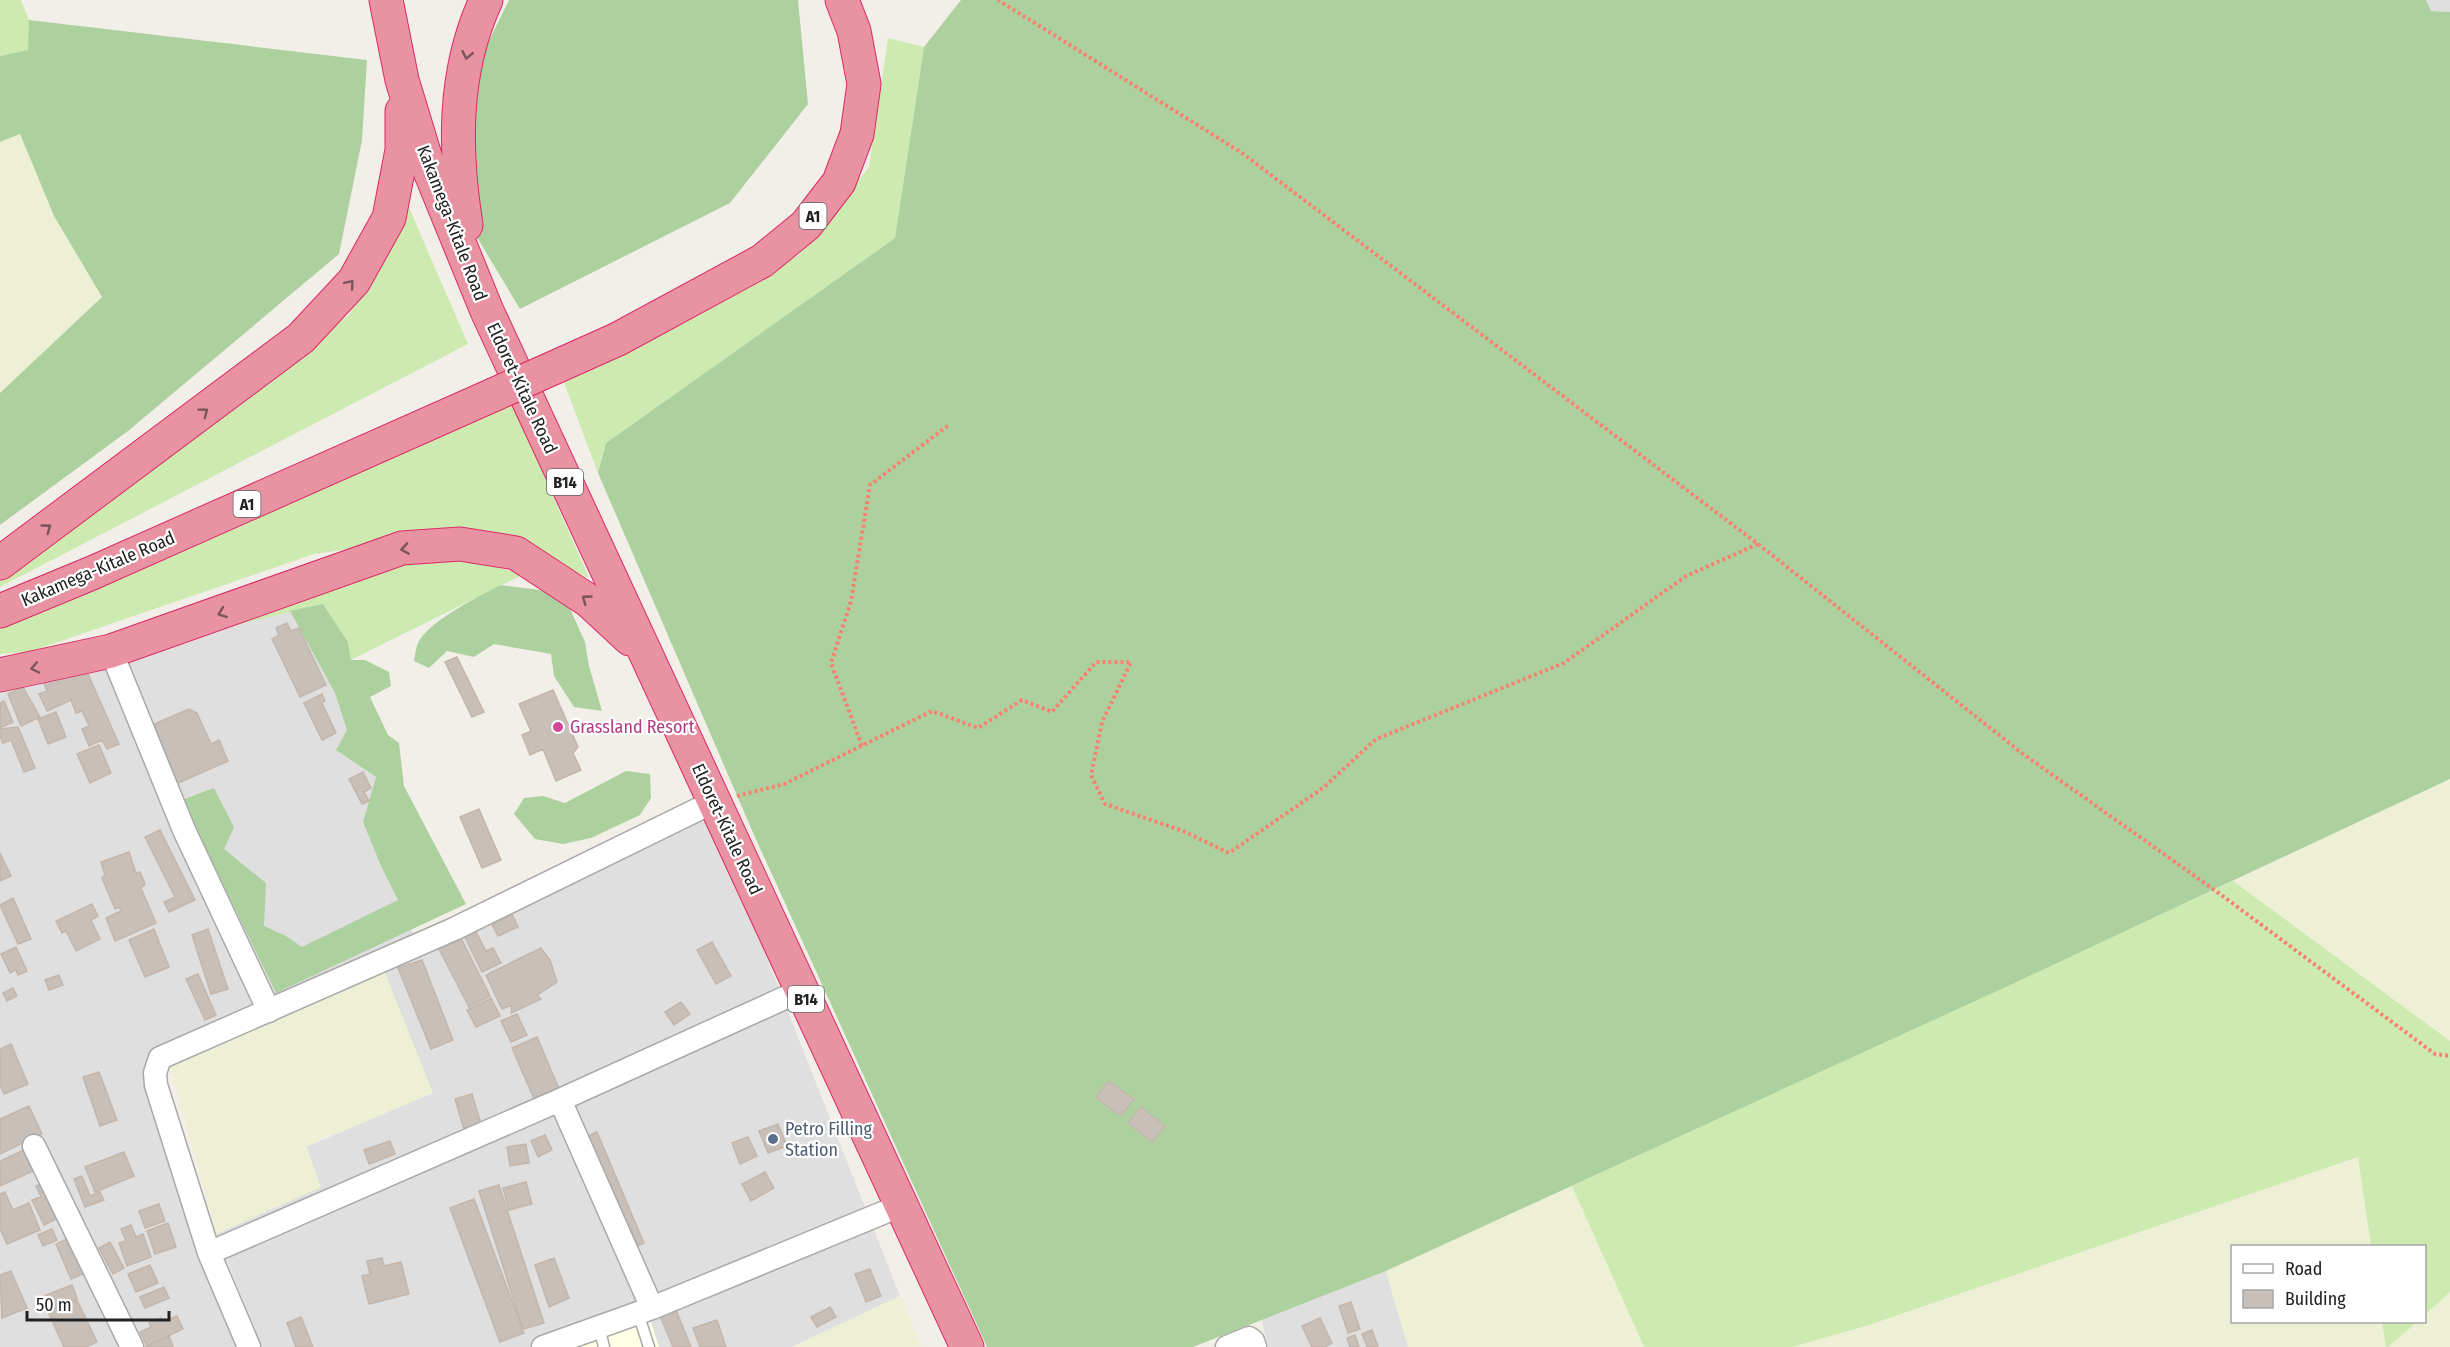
<svg xmlns="http://www.w3.org/2000/svg" width="2450" height="1347" viewBox="0 0 2450 1347" font-family="'Fira Sans Condensed',sans-serif">
	<rect width="100%" height="100%" fill="#f2efe9"/>
	<path fill="#e0dfdf" d="M2426,0H2450V12L2431,11Z
		M290,611L335,693L348,730L336,750L376,777L363,822L415,937L253,1007L147,1060L243,1347H0V686Z
		M710,814L900,1296L792,1347H659L649,1320L575,1347H262L216,1234L320,1187L306,1147L432,1093L384,971Z
		M1386,1271L1408,1347H1268L1262,1320Z"/>
	<path fill="#ffffe5" d="M650,1319L659,1347H575Z"/>
	<path fill="#eef0d5" d="M20,134L54,216L102,297L0,393V142Z
		M2450,779V1041L2233,881Z
		M384,971L433,1093L306,1146L321,1187L216,1234L170,1066Z
		M2358,1157L2371,1246H2232V1322H2382L2386,1347H1792L1869,1325Z
		M1572,1186L1644,1347H1408L1386,1271Z
		M2450,1292V1347H2388L2417,1322H2424L2425,1315Z
		M900,1296L921,1347H792Z"/>
	<path fill="#cdebb0" d="M0,0H21L29,20V50L0,56Z
		M888,38L924,47L895,238L606,443L598,473L563,380L799,255L869,167Z
		M407,203L468,344L0,587V570L349,315Z
		M513,405L589,578L488,530L314,554L29,652L0,654V617Z
		M452,557L524,574L351,660L348,642L323,604L214,631L386,568Z
		M2233,881L2450,1041V1292L2425,1315L2424,1246H2371L2358,1157L1869,1325L1792,1347H1644L1572,1186Z
		M2382,1322H2417L2388,1347H2386Z"/>
	<path fill="#add19e" d="M509,0H798L808,104L730,203L520,309L475,234L469,124L482,55Z
		M961,0H2426L2431,11L2450,12V779L2010,985L1386,1271L1193,1347H987L754,835L598,473L606,443L895,238L924,47Z
		M29,20L367,60L362,140L339,254L128,431L0,525V393L102,297L54,216L20,134L0,142V56L28,50Z
		M501,585L540,590L567,602L585,642L589,666L602,711L574,707L554,676L551,654L494,644L474,657L447,651L429,668L414,661C415,656 416,648 418,643C427,622 481,595 501,585Z
		M323,604L348,642L351,660H365L389,672L391,686L370,697L388,735L399,743L404,786L466,904L276,993L182,800L214,788L234,827L224,849L266,883L264,926L286,936L302,947L398,900L381,866L363,822L376,777L336,750L347,730L335,693L290,611Z
		M626,771L650,774L651,798L640,815L591,838L563,844L535,839L514,814L524,798L543,796L565,803Z"/>
	<path fill="#c7bfb8" stroke="#c4b6ab" stroke-width="1.5" d="M287,623L291,631L299,628L326,685L300,697L272,639L279,635L276,628Z
		M457,657L484,712L472,717L445,662Z
		M84,665L119,744L107,749L102,740L89,746L82,729L89,726L82,711L76,713L71,700L47,711L39,694L47,691L44,683Z
		M23,687L40,717L21,726L8,694Z
		M553,690L578,747L573,753L581,770L556,781L543,749L530,755L522,735L531,731L519,704Z
		M322,694L325,701L322,703L336,733L322,740L304,703Z
		M4,701L13,722L0,728V703Z
		M189,709L197,713L211,744L219,740L228,761L176,784L150,726Z
		M56,712L66,737L48,744L38,719Z
		M18,727L35,768L24,772L11,740L3,743L0,736V729Z
		M99,745L111,773L90,783L77,754Z
		M363,772L371,788L364,792L369,801L362,804L349,779Z
		M479,809L501,860L482,868L460,817Z
		M160,830L195,900L169,912L164,902L175,897L145,837Z
		M129,852L136,873L140,872L145,884L141,888L156,923L115,941L106,918L121,911L119,907L115,909L102,878L105,875L101,862Z
		M0,853L11,876L0,881Z
		M13,898L31,939L18,944L0,905Z
		M92,904L98,916L91,920L100,939L76,951L66,931L62,933L56,921Z
		M512,914L518,927L498,936L492,924Z
		M154,929L169,967L145,977L129,940Z
		M208,929L228,989L211,994L192,935Z
		M475,930L486,951L493,948L501,963L482,972L464,935Z
		M461,938L490,996L469,1007L439,949Z
		M712,942L731,976L716,984L697,950Z
		M16,947L27,971L18,975L16,970L10,973L1,954Z
		M541,948L550,960L557,982L537,995L541,999L511,1013L512,1005L502,1009L486,975Z
		M422,960L453,1040L431,1049L398,968Z
		M198,974L216,1015L205,1020L186,979Z
		M59,975L63,985L49,990L45,980Z
		M13,988L17,996L7,1001L3,993Z
		M491,998L500,1016L476,1027L467,1010Z
		M681,1002L690,1014L674,1025L665,1012Z
		M517,1014L527,1035L511,1042L501,1021Z
		M537,1037L560,1091L535,1101L512,1048Z
		M11,1044L28,1084L4,1094L0,1085V1049Z
		M99,1072L117,1120L100,1126L83,1077Z
		M1108,1081L1134,1099L1121,1116L1096,1098Z
		M472,1094L481,1124L464,1129L455,1099Z
		M29,1106L42,1134L0,1154V1119Z
		M1141,1107L1165,1126L1152,1142L1128,1123Z
		M778,1124L787,1146L768,1153L759,1131Z
		M597,1132L644,1243L633,1248L581,1139Z
		M545,1135L552,1150L538,1157L531,1141Z
		M748,1137L757,1156L740,1164L732,1143Z
		M390,1141L395,1154L369,1164L364,1150Z
		M526,1144L529,1163L510,1166L507,1147Z
		M24,1150L33,1171L0,1186V1161Z
		M124,1152L134,1176L95,1192L85,1167Z
		M765,1172L774,1188L751,1201L742,1184Z
		M82,1176L90,1196L100,1192L104,1200L85,1207L74,1179Z
		M44,1182L61,1217L44,1225L32,1200L41,1197L36,1186Z
		M526,1182L532,1204L509,1210L503,1188Z
		M499,1185L544,1323L523,1329L479,1191Z
		M5,1192L13,1210L29,1203L40,1230L7,1244L0,1229V1194Z
		M474,1199L524,1333L500,1342L450,1208Z
		M159,1204L165,1221L145,1228L139,1211Z
		M168,1223L176,1247L155,1254L147,1231Z
		M131,1225L136,1237L143,1234L151,1257L127,1266L119,1243L126,1241L121,1229Z
		M52,1229L57,1240L43,1246L38,1235Z
		M71,1237L87,1272L71,1279L56,1244Z
		M110,1242L124,1268L113,1274L99,1248Z
		M382,1258L384,1266L401,1262L409,1294L369,1304L362,1276L370,1274L367,1261Z
		M554,1258L569,1298L549,1307L535,1265Z
		M150,1265L158,1283L136,1292L128,1274Z
		M870,1269L881,1296L866,1302L855,1274Z
		M11,1271L27,1308L2,1318L0,1275Z
		M72,1285L77,1298L46,1311L41,1297Z
		M164,1287L169,1298L145,1308L140,1297Z
		M77,1300L97,1342L86,1347H64L48,1312Z
		M1351,1302L1360,1329L1348,1333L1339,1306Z
		M674,1305L691,1347H673L658,1311Z
		M830,1307L836,1317L817,1327L811,1317Z
		M177,1316L183,1329L147,1346L140,1332L151,1327L149,1323L161,1318L165,1321Z
		M301,1317L313,1347H296L287,1323Z
		M1320,1318L1332,1343L1325,1347H1312L1302,1326Z
		M717,1320L726,1347H700L693,1328Z
		M1372,1330L1378,1347H1367L1362,1334Z
		M1355,1335L1359,1347H1350L1347,1338Z
		M169,1336L173,1347H145Z"/>
	<g fill="none" stroke-linecap="round" stroke-linejoin="round">
		<defs>
			<path id="lane" d="M638,1313L649,1347
				M599,1327L604,1347"/>
			<path id="street" d="M111,651L184,830L269,1011
				M560,1100L652,1308
				M34,1146L132,1347
				M209,1253L560,1100L802,990
				M249,1347L209,1253L156,1085L155,1073L160,1058L454,929L713,802
				M543,1347L652,1308L902,1205
				M1227,1347L1249,1338L1253,1341L1255,1347"/>
			<path id="highway" d="M386,0L402,80L429,169L487,311L967,1347
				M466,225C454,149 453,72 486,0
				M618,339L762,261L806,225L839,182L857,134L864,84L854,31L842,0
				M0,563L301,338L354,281L389,218L402,150V111
				M0,611L92,573L493,395
				M0,675L111,651L402,548L460,544L516,553L589,601L630,639"/>
		</defs>
		<use href="#lane" stroke="#a9a9a9" stroke-width="13"/>
		<use href="#street" stroke="#a9a9a9" stroke-width="25"/>
		<use href="#highway" stroke="#dc2a67" stroke-width="35"/>
		<path stroke="#fa8072" stroke-width="4" stroke-dasharray="3 3" stroke-linecap="butt" d="M1758,544L2023,754L2220,894L2435,1054L2450,1056
			M862,746L831,663L851,601L870,485L950,424
			M737,796L784,784L932,711L978,728L1022,700L1052,712L1096,662H1131L1102,722L1091,775L1105,804L1183,831L1229,853L1323,788L1376,739L1564,663L1686,576L1758,544L1242,153L998,0"/>
		<use href="#lane" stroke="#fff" stroke-width="10"/>
		<use href="#street" stroke="#fff" stroke-width="22"/>
		<use href="#highway" stroke="#e892a2" stroke-width="33"/>
		<defs>
			<path id="highway-bridge" d="M493,395L618,339"/>
		</defs>
		<use href="#highway-bridge" stroke="#dc2a67" stroke-width="35" stroke-linecap="butt"/>
		<use href="#highway-bridge" stroke="#e892a2" stroke-width="33"/>
	</g>
	<defs><path id="oneway-chevron" d="M-2-3.5L2.5 0L-2 3.5" fill="none" stroke-width="1.6" stroke-linecap="round" stroke-linejoin="round" transform="scale(1.5)"/></defs>
	<g stroke="#7b545c">
		<use href="#oneway-chevron" transform="translate(467 55) rotate(101)"/>
		<use href="#oneway-chevron" transform="translate(350 284) rotate(-50)"/>
		<use href="#oneway-chevron" transform="translate(204 412) rotate(-37)"/>
		<use href="#oneway-chevron" transform="translate(47 528) rotate(-36)"/>
		<use href="#oneway-chevron" transform="translate(405 549) rotate(171)"/>
		<use href="#oneway-chevron" transform="translate(586 599) rotate(-144)"/>
		<use href="#oneway-chevron" transform="translate(222 613) rotate(160)"/>
		<use href="#oneway-chevron" transform="translate(35 668) rotate(168)"/>
	</g>
	<circle fill="#d1479c" stroke="#fff" stroke-width="2" cx="558" cy="727" r="6"/>
	<circle fill="#5c6f8a" stroke="#fff" stroke-width="2" cx="773" cy="1139" r="6"/>
	<g text-anchor="middle" stroke-width="4.5" stroke-linejoin="round" paint-order="stroke">
		<g fill="#fff" stroke="#646464" stroke-width="1.5">
			<rect x="799.5" y="203" width="27" height="26" rx="4.5"/>
			<rect x="547" y="469" width="36" height="26" rx="4.5"/>
			<rect x="233.5" y="491" width="27" height="26" rx="4.5"/>
			<rect x="788" y="986" width="36" height="26" rx="4.5"/>
		</g>
		<g font-size="16" font-weight="bold" fill="#222">
			<text x="813" y="222">A1</text>
			<text x="565" y="488">B14</text>
			<text x="247" y="510">A1</text>
			<text x="806" y="1005">B14</text>
		</g>
		<g font-size="18" fill="#222" stroke="#fff">
			<text transform="translate(452 223) rotate(69)" y="6">Kakamega-Kitale Road</text>
			<text transform="translate(522 388) rotate(65)" y="6">Eldoret-Kitale Road</text>
			<text transform="translate(98 569) rotate(-23)" y="6">Kakamega-Kitale Road</text>
			<text transform="translate(727 829) rotate(65)" y="6">Eldoret-Kitale Road</text>
		</g>
		<g font-size="18" fill="#b23c85" stroke="#fff" text-anchor="start">
			<text x="570" y="733">Grassland Resort</text>
		</g>
		<g font-size="18" fill="#4e5e75" stroke="#fff" text-anchor="start">
			<text x="785" y="1135">Petro Filling<tspan x="785" dy="21">Station</tspan></text>
		</g>
	</g>
	<rect x="2231" y="1245" width="195" height="78" fill="#ffffff" stroke="#a7a7a7" stroke-width="1.5"/>
	<rect x="2243" y="1264" width="30" height="9" fill="#ffffff" stroke="#a7a7a7" stroke-width="1.5"/>
	<text x="2285" y="1275" font-size="18" fill="#222222">Road</text>
	<rect x="2243" y="1290" width="30" height="18" fill="#c7bfb8" stroke="#a7a7a7" stroke-width="1.5"/>
	<text x="2285" y="1305" font-size="18" fill="#222222">Building</text>
	<path d="M27 1311v9h142v-9" fill="none" stroke="#222222" stroke-width="3"/>
	<text x="36" y="1311" font-size="18" fill="#222222" stroke="#ffffff" stroke-width="4.5" paint-order="stroke">50 m</text>
</svg>
